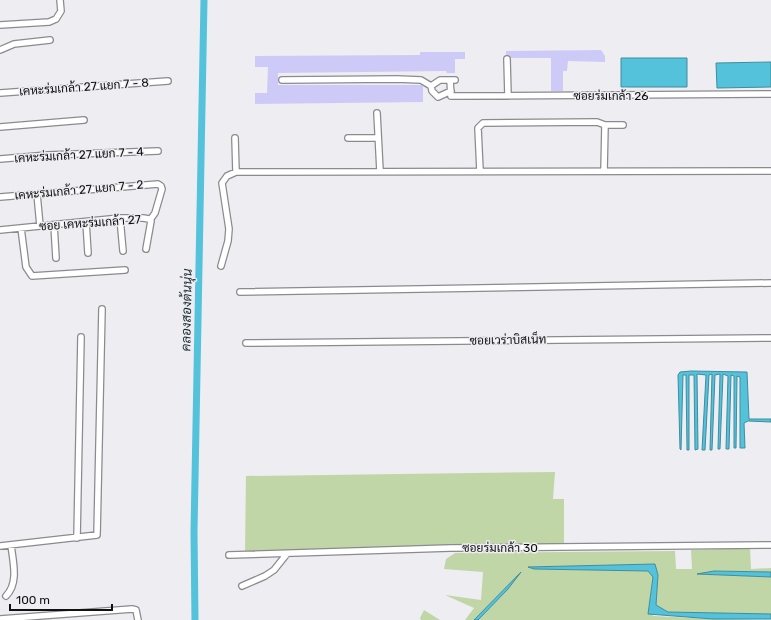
<svg xmlns="http://www.w3.org/2000/svg" width="771" height="620" viewBox="0 0 771 620" font-family="Rubik,Sarabun,sans-serif">
	<rect width="100%" height="100%" fill="#ededf2"/>
	<path fill="#c0d6a6" d="M555,472L553,499H564V544L293,551L245,554L246,476Z
		M750,548L751,569L771,568V572L714,571L699,574L771,577V614L668,612L656,605L658,575L655,564L530,567L534,569L648,571L653,577L648,613L654,616L713,619L771,620H478L508,589L517,576L474,620H465L474,608L445,595L481,600L483,572L444,569L446,559L455,553L675,551L676,569H692L691,550Z
		M424,610L440,620H441H421L420,618Z"/>
	<path fill="#53c2da" stroke="#3f8d9e" d="M621,58H687V87H621Z
		M771,62V87L717,88L716,63Z
		M691,371L747,372L749,419H771V422L748,421L744,423L745,448H740V377L737,376L736,448H734V376L731,375L729,449H726L728,376L723,374L720,449H718L720,374L715,375L712,450H710L712,374L709,375L705,450H702L706,375L697,374L698,449L695,450L694,375H689V450H687L686,375H683L681,450L680,449L678,375L680,372Z
		M655,564L658,575L656,605L668,612L771,614V619H713L648,614L653,577L648,571L534,569L528,567Z
		M714,571L771,572V577L697,574Z
		M521,572L508,589L478,620H474Z"/>
	<g fill="none" stroke-linecap="round" stroke-linejoin="round">
		<path stroke="#53c2da" stroke-width="7" d="M195,620L194,532L204,0"/>
	</g>
	<path fill="#cecaf7" d="M601,50L605,56V62L568,61L567,71H563V91H551V58H511L509,55H506V51Z
		M420,52H465V59H455V73H447L446,71L278,73V85H421L423,86V102L255,104V93H267L268,67H255V56L420,55Z"/>
	<g fill="none" stroke-linecap="round" stroke-linejoin="round">
		<defs>
			<path id="minor" d="M0,25L49,22L56,19L61,11L60,0
				M0,50L14,44L50,40
				M507,59L508,96
				M282,80L397,79L421,80L431,86
				M450,80H440L431,86L432,91L438,97L451,91
				M455,80H450L451,96L771,94
				M0,93L168,81
				M377,113L380,171
				M605,125H623
				M0,127L84,120
				M235,138L236,172
				M348,138H378
				M0,159L48,155L158,151
				M480,171L478,128L483,123L597,122L605,125L604,171
				M37,194L40,226
				M0,197L158,184L161,186L162,189L155,213L150,220
				M120,218L123,251
				M86,222L88,253
				M54,225L56,258
				M21,228L26,267L32,276L125,270
				M0,230L120,218H143L149,219L151,221L146,249
				M221,266L228,241L229,229L222,183L227,176L236,172L771,171
				M240,292L771,283
				M246,343L771,338
				M77,538L81,337
				M0,546L97,535L102,309
				M229,555L450,548L771,545
				M242,586L265,576L274,570L286,555
				M6,596C19,583 13,562 11,545
				M0,619L132,609L136,610L138,620"/>
		</defs>
		<use href="#minor" stroke="#8b8a8f" stroke-width="8"/>
		<use href="#minor" stroke="#fff" stroke-width="5.5"/>
	</g>
	<g text-anchor="middle" stroke-width="3" stroke-linejoin="round" paint-order="stroke">
		<g font-size="12" fill="#111113" stroke="#ededf2">
			<text transform="translate(84 87) rotate(-4)" y="4">เคหะร่มเกล้า 27 แยก 7 - 8</text>
			<text x="611" y="100">ซอยร่มเกล้า 26</text>
			<text transform="translate(79 155) rotate(-3)" y="4">เคหะร่มเกล้า 27 แยก 7 - 4</text>
			<text transform="translate(79 190) rotate(-5)" y="4">เคหะร่มเกล้า 27 แยก 7 - 2</text>
			<text transform="translate(90 223) rotate(-4)" y="4">ซอย เคหะร่มเกล้า 27</text>
			<text transform="translate(508 340) rotate(-1)" y="4">ซอยเวร่าบิสเน็ท</text>
			<text x="500" y="552">ซอยร่มเกล้า 30</text>
		</g>
		<g font-size="13" font-style="italic" fill="#192d32" stroke="#ededf2">
			<text transform="translate(186 310) rotate(-89)" y="5">คลองสองต้นนุ่น</text>
		</g>
	</g>
	<path d="M10 604v6h102v-6" fill="none" stroke="#111113" stroke-width="2"/>
	<text x="16" y="604" font-size="12" fill="#111113" stroke="#ededf2" stroke-width="3" paint-order="stroke">100 m</text>
</svg>
